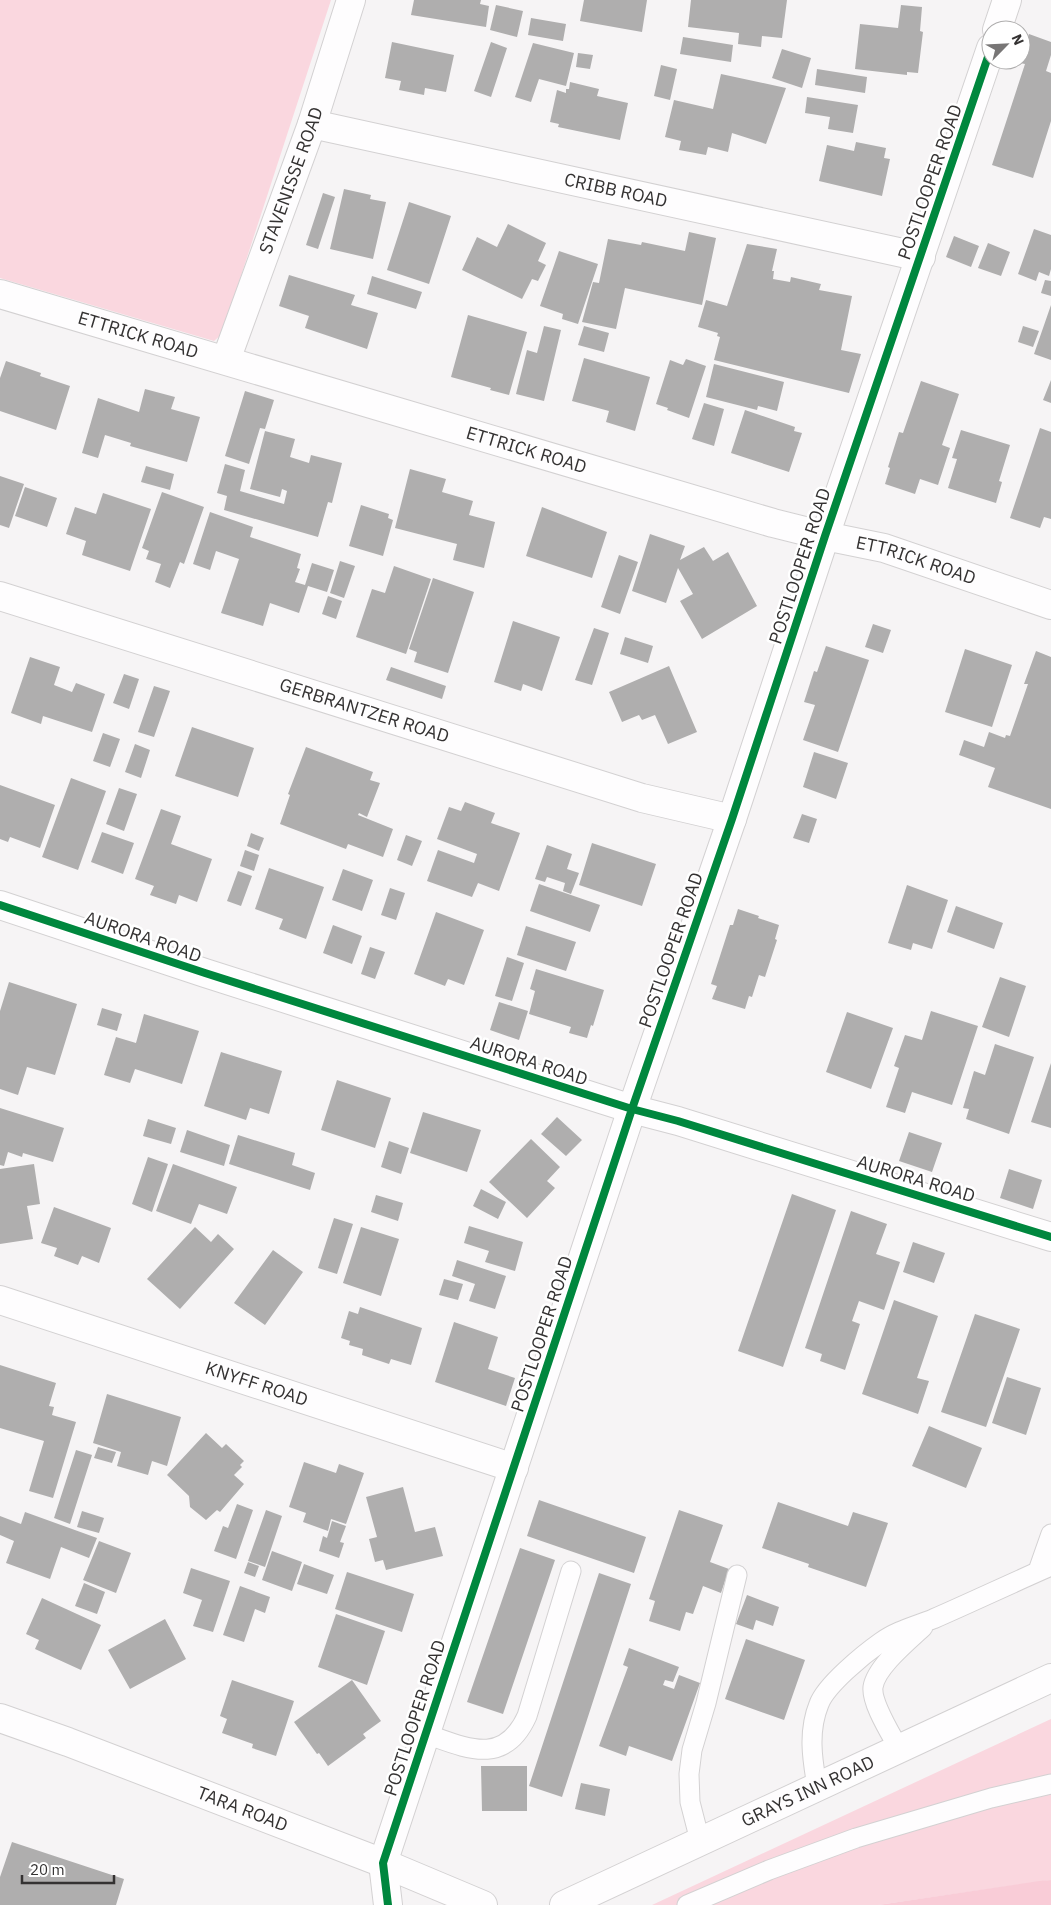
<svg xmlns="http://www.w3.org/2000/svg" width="1051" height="1905" viewBox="0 0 1051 1905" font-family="'IBM Plex Sans',sans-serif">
	<rect width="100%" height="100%" fill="#f6f4f5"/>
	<path fill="#fad7df" d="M0,0H331L222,334L214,341L0,278Z
		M1051,1719V1880L878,1905H652Z"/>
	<path fill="#f9ccd7" d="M1051,1880V1905H878L1039,1881Z"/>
	<path fill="#afaeae" d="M414,0H481L480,4L489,6L486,27L411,15Z
		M584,0H647L642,32L580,21Z
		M691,0H787L782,38L762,36L761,47L738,44L739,33L688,27Z
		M496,5L523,11L517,37L490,30Z
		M901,5L922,7L920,31L923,32L918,73L907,72V75L855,69L860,24L898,28Z
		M531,18L566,24L563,41L528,35Z
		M1029,34L1051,42V55L1046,71L1051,73V121L1033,178L992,165L1025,64L1020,63Z
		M683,37L733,45L731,62L680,54Z
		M392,42L454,55L446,92L425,88L424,95L399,90L401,81L385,78Z
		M491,42L507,48L491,97L474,91Z
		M533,43L574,53L566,86L539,79L531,102L515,97Z
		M782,49L811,58L802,88L772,78Z
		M578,53L593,55L590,69L576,67Z
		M661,65L677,69L670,100L654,96Z
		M817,69L867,77L865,93L815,85Z
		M721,74L786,88L766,144L732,133L728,152L708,147L706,155L679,150L681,141L665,137L674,100L713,109Z
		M570,82L599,89L597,96L628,103L620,140L558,127L559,124L550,122L557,90L566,93V89H569Z
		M807,97L858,105L853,133L828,129L830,117L805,113Z
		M856,142L886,148L884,158L890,159L882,196L819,181L827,145L854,151Z
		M344,189L371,195L370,199L386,202L373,259L330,249Z
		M323,193L335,197L318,249L306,245Z
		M409,202L451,216L429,284L387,270Z
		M508,224L546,243L538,261L546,265L538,281L532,279L522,299L462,270L477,237L497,247Z
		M1034,229L1051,235V269L1049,276L1039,272L1036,281L1018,274Z
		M689,232L716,238L702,305L625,288L616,329L582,322L593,282L599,283L608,239L641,245L642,242L685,251Z
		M954,236L979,246L971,267L946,257Z
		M988,243L1010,252L1001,276L978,268Z
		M747,244L777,249L772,271H774L773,279L790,282L791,277L821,284L819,290L852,296L841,350L861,354L849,393L714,360L720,337L717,336L718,333L698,327L706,300L727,306Z
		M559,251L598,264L578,324L562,319L563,314L540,306Z
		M289,275L355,295L351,305L378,313L367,349L305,328L309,316L279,306Z
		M372,276L422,292L416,309L367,294Z
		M1045,280L1051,281V296L1041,293Z
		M1051,305V360L1034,354Z
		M468,315L527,332L509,395L490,390L491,388L451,377Z
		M544,326L561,330L544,401L516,394L527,350L537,353Z
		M584,326L609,333L604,352L578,345Z
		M1023,326L1039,331L1033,347L1018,342Z
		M584,358L650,377L635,431L606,422L609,411L572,401Z
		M686,359L706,366L689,418L667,410L668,408L656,404L670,360L683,365Z
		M6,361L41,373L40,376L70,386L56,430L0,411V378Z
		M714,364L784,382L777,411L758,406L757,410L706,397Z
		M1051,380V403L1043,400Z
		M921,381L959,394L942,445L950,448L938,485L920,479L915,494L885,484L890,468L888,467L899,432L903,433Z
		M145,389L175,397L171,409L200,417L187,462L130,446L131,443L105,435L98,458L82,453L98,398L139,412Z
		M245,391L274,400L265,429L260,428L249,464L225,456Z
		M704,403L724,409L714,446L692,439Z
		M745,410L795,427L794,431L802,433L789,472L731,453Z
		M1040,428L1051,432V519L1044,517L1040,528L1010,518Z
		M961,430L1010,445L999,481L1002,482L996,503L948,488L957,459L952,458Z
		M265,431L295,439L290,457L309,463L311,455L342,463L332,503L328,502L318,537L224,510L227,496L217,493L225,464L245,470L240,491L284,504L287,491L282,489L280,497L250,489Z
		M146,466L174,474L170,490L141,482Z
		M410,469L446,479L442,492L473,501L469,515L495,522L484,568L453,560L457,544L395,528Z
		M0,476L24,484L9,528L0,525Z
		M25,487L57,498L47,527L15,516Z
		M162,492L204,507L184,564L180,562L170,588L155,582L161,564L146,559L149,551L142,548Z
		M103,493L151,509L130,571L82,555L86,541L66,534L75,507L96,514Z
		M361,505L389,514L388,518L393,520L383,556L349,546Z
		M542,507L607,532L592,578L526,556Z
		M210,512L253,527L250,537L301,554L297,568L300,569L295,582L305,585L312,563L334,570L327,592L308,586L299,613L270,603L263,626L221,613L239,559L216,551L210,570L193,564Z
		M650,534L685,546L680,560L704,547L713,561L728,552L757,606L702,639L680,601L693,594L678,568L666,603L632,591Z
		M619,555L638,562L620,614L601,607Z
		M340,561L355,566L344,598L330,593Z
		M394,566L431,579L406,654L356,637L372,589L385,593Z
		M433,578L474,592L448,673L414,662L417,652L409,649Z
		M328,596L342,601L336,619L322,614Z
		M513,621L560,637L542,691L523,684L521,691L494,682Z
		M873,624L891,630L883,653L865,647Z
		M594,628L609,633L592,685L575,680Z
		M625,637L653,646L648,663L620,654Z
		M826,646L869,660L838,752L803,740L815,705L804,702L814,671L817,672Z
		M965,649L1012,665L992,727L945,712Z
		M1036,651L1051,657V809L988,787L995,768L959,755L964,740L984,747L989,732L1005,738L1006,735L1010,736L1028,684H1024Z
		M30,657L60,667L54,685L72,692L76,683L105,694L92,732L43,716L41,724L11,713Z
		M669,666L697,732L668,744L655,715L642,720L639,715L622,722L609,692Z
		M391,667L446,686L442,699L386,680Z
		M124,674L139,679L129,709L113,703Z
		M154,686L170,691L154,737L138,732Z
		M192,727L254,748L238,797L175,776Z
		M103,733L120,739L110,767L93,761Z
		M135,744L150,750L141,778L125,772Z
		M306,747L373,772L370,780L380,783L367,817L359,813L358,815L393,829L383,857L348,844L346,849L280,824L290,795L288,794Z
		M814,752L848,763L836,799L803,787Z
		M71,778L106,791L78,870L42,857Z
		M0,785L55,805L40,848L10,837L8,842L0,839Z
		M119,788L137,794L124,831L106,824Z
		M465,802L495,813L491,823L520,833L499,891L478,883L472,897L427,881L438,850L474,863L477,854L437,839L449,807L461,811Z
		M161,809L181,816L171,844L212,859L197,902L179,895L176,904L150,895L154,886L135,879Z
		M802,814L817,819L809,843L793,838Z
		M102,832L134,843L123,874L91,862Z
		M251,833L264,838L259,851L247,846Z
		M406,835L422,841L412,866L397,860Z
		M592,843L656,864L642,906L579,885Z
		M547,845L572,854L567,869L579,873L571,894L563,891L565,883L547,877L545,882L535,879Z
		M245,850L259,855L254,871L240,866Z
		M269,868L324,887L306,939L279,929L283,919L255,909Z
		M343,869L373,880L362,911L332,900Z
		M238,871L252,876L241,906L227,901Z
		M539,884L600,905L590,932L530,911Z
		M907,885L948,900L932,949L913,943L911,950L888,943Z
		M390,888L405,893L396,920L381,915Z
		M956,906L1003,923L994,949L947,932Z
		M738,909L759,916L758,918L779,925L775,939L777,940L765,977L759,975L752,997L749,996L745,1009L712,999L717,986L711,984L730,925H733Z
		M436,912L484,930L464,985L448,979L445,986L414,974Z
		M333,925L362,936L352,964L323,953Z
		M526,926L576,942L566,971L517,955Z
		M370,947L385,952L375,979L361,974Z
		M507,957L524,963L512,1001L495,996Z
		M536,969L604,990L593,1026L591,1025L587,1038L569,1033L571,1027L529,1014L535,991L530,989Z
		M1000,977L1026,986L1009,1037L982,1027Z
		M9,982L77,1004L55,1075L27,1067L18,1095L0,1089V1011Z
		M499,1002L528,1011L519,1040L490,1030Z
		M102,1008L122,1014L117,1031L97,1025Z
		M931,1011L978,1026L952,1105L912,1092L905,1113L886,1107L899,1068L894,1066L905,1035L922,1040Z
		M847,1012L893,1028L871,1089L826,1072Z
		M144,1014L199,1031L182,1084L135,1069L130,1083L104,1075L116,1037L136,1043Z
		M995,1044L1034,1057L1009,1134L966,1119L969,1109L963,1108L974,1071L985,1075Z
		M221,1052L282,1071L269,1114L250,1108L246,1120L204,1106Z
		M1051,1063V1128L1031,1122Z
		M337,1080L391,1098L375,1148L321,1130Z
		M0,1108L64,1128L53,1162L23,1153L22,1157L8,1152L4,1166L0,1165Z
		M423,1112L481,1130L467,1172L410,1153Z
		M557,1117L582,1140L566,1156L541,1134Z
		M148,1119L176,1128L171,1144L143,1136Z
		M187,1130L230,1145L224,1166L180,1152Z
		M909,1132L942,1143L932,1172L899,1161Z
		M238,1135L295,1153L292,1165L315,1173L310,1190L229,1164Z
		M531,1139L560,1167L547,1181L555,1188L527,1218L489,1182Z
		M389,1141L409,1148L401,1174L381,1167Z
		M148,1157L168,1164L152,1212L132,1204Z
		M34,1164L40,1204L27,1206L33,1239L0,1244V1169Z
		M173,1164L237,1187L227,1214L199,1204L191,1224L156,1211Z
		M1009,1169L1042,1180L1033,1209L1000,1198Z
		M481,1189L506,1202L498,1219L473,1206Z
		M792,1194L836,1210L783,1367L738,1351Z
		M376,1195L403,1203L398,1221L371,1212Z
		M54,1207L111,1228L99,1263L82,1256L78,1265L54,1256L57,1248L41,1243Z
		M851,1211L887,1224L876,1254L900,1262L884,1310L859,1301L852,1321L860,1324L845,1370L820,1361L822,1354L805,1348Z
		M334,1218L353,1224L337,1274L318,1268Z
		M469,1226L523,1242L515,1271L485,1262L489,1251L464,1243Z
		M195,1227L211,1242L218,1234L234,1249L180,1309L147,1279Z
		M361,1227L399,1239L381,1296L343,1283Z
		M913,1242L945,1253L934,1283L903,1272Z
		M273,1250L303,1272L265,1325L234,1303Z
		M457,1260L506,1276L495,1309L469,1301L475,1284L452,1276Z
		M444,1279L463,1284L458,1300L439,1295Z
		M894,1300L938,1316L917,1378L929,1381L918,1414L862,1394Z
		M360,1307L422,1328L411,1365L391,1359L389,1364L362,1355L363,1349L349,1345L350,1341L341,1338L349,1311L358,1314Z
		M975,1314L1020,1329L986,1427L941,1412Z
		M454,1322L498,1337L488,1369L515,1378L506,1406L435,1382Z
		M0,1365L56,1383L49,1406L54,1407L52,1415L76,1422L53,1498L29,1491L44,1441L0,1428Z
		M1007,1377L1041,1388L1026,1435L992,1423Z
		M107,1394L181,1417L167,1466L152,1461L148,1475L117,1466L121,1452L93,1443Z
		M929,1426L982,1448L966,1488L912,1466Z
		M206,1433L222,1448L226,1444L244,1461L240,1465L242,1467L234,1475L244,1484L220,1512L217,1510L206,1520L190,1507L189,1496L167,1475Z
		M98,1447L116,1452L112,1463L94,1458Z
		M76,1450L92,1455L70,1524L54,1518Z
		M304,1462L336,1473L339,1464L364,1473L346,1524L331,1519L328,1531L303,1522L306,1513L289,1507Z
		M403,1487L415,1532L435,1527L443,1556L386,1570L383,1560L375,1562L369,1539L377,1537L366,1497Z
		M539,1500L646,1537L634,1573L527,1536Z
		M778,1502L848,1526L853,1512L888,1523L866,1587L808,1567L809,1564L762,1548Z
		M237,1504L253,1510L236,1559L214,1551L223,1526L228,1528Z
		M266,1510L282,1516L265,1567L248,1561Z
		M679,1510L723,1525L710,1562L729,1569L721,1593L703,1586L693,1614L686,1612L680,1631L649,1621L655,1601L649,1599Z
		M82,1511L104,1518L99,1533L77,1527Z
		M25,1512L97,1538L89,1558L61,1547L50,1579L6,1563L14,1541L0,1535V1516L21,1524Z
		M332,1521L346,1526L340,1542L344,1543L339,1558L319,1551L323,1536L327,1538Z
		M99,1541L131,1553L116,1593L83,1580Z
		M520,1548L555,1560L503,1714L467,1702Z
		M272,1551L302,1562L292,1591L262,1580Z
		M248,1562L259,1566L255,1577L244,1573Z
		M304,1564L334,1575L327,1594L297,1584Z
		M191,1568L230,1581L213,1632L193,1626L202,1600L183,1593Z
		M347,1572L414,1594L402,1632L335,1609Z
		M599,1573L631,1584L562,1797L529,1786Z
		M84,1583L105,1592L97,1614L75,1606Z
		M240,1586L270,1597L265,1613L255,1609L244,1642L223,1635Z
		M747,1595L779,1607L773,1626L756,1620L753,1630L736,1624Z
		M42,1598L101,1625L81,1670L35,1649L39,1640L26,1634Z
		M336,1614L385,1631L367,1685L318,1667Z
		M165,1619L186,1659L130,1689L108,1650Z
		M746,1639L805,1660L784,1720L725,1699Z
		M629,1648L679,1667L673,1682L665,1680L663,1685L674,1689L679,1675L700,1683L672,1761L629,1746L626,1756L599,1746L628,1667L623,1665Z
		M232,1680L294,1701L276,1756L252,1748L253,1744L222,1733L227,1719L220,1716Z
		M352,1680L381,1721L363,1734L366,1738L328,1766L319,1753L317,1754L294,1722Z
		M481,1766H527V1811H482Z
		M581,1783L610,1789L605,1816L575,1809Z
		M12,1842L124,1879L116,1905H0V1877Z"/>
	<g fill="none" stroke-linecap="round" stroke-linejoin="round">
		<defs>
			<path id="service" d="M1038,1571L1051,1534
				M426,1734C466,1748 504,1767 527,1716L571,1571
				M899,1749C891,1734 871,1703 873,1687C876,1667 908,1641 923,1627
				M817,1786C812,1758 808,1731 819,1704C826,1685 864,1654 881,1642C896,1631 915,1626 933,1619C972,1602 1012,1583 1051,1566
				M700,1841L690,1802L689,1774L692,1750L706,1703L737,1575
				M687,1905L769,1870L856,1838L991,1798L1051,1784"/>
			<g id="minor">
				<path d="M997,30L1007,0"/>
				<path id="s1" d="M312,124L921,257"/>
				<path id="s2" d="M0,294L773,523L825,536L884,548L1051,605"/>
				<path id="s3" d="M226,360L312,124L351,0"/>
				<path id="s4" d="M0,596L642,798L732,819"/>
				<path d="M0,905L205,973L632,1109L678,1121L1051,1237"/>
				<path id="s5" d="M0,1300L514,1468"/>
				<path d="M383,1863L632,1109L732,819L825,536L991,48"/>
			</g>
			<g id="tertiary">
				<path id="s6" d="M0,1718L68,1742L383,1863L483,1905"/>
				<path d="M383,1863L388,1905"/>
				<path id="s7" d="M564,1905L1051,1678"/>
			</g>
		</defs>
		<use href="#service" stroke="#d3d1d2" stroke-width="21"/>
		<use href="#minor" stroke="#d3d1d2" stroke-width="30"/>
		<use href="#tertiary" stroke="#d3d1d2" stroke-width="30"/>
		<use href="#service" stroke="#fefdfe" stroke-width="19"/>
		<use href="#minor" stroke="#fefdfe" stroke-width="28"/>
		<use href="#tertiary" stroke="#fefdfe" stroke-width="28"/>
		<defs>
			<path id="cycleway" d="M0,905L205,973L632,1109L678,1121L1051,1237
				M388,1905L383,1863L632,1109L732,819L825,536L991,48"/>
		</defs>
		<use href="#cycleway" stroke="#fff" stroke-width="11"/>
		<use href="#cycleway" stroke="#00873e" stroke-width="8"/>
	</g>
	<g text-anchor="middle" stroke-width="5" stroke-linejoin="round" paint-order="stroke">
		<g font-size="18" fill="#343232" stroke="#fff">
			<text dy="6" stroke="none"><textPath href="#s3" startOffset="191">STAVENISSE ROAD</textPath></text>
			<text transform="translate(930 182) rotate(-71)" y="6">POSTLOOPER ROAD</text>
			<text dy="6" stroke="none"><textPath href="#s1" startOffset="311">CRIBB ROAD</textPath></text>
			<text dy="6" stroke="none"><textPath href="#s2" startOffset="144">ETTRICK ROAD</textPath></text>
			<text dy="6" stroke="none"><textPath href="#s2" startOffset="549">ETTRICK ROAD</textPath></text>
			<text dy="6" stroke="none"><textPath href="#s2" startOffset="954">ETTRICK ROAD</textPath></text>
			<text transform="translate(800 566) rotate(-72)" y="6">POSTLOOPER ROAD</text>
			<text dy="6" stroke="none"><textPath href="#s4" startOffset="382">GERBRANTZER ROAD</textPath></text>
			<text transform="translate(143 937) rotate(19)" y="6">AURORA ROAD</text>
			<text transform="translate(671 950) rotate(-71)" y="6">POSTLOOPER ROAD</text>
			<text transform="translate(529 1061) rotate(18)" y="6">AURORA ROAD</text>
			<text transform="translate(916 1179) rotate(17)" y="6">AURORA ROAD</text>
			<text transform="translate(542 1334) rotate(-72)" y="6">POSTLOOPER ROAD</text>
			<text dy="6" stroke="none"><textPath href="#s5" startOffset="270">KNYFF ROAD</textPath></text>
			<text transform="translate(415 1718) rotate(-72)" y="6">POSTLOOPER ROAD</text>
			<text dy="6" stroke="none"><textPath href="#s7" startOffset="269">GRAYS INN ROAD</textPath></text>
			<text dy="6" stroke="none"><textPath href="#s6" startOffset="259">TARA ROAD</textPath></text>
		</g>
	</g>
	<g transform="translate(1006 45) rotate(66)"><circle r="24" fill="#ffffff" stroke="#aeadad"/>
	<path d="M0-4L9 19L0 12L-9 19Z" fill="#787676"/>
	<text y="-8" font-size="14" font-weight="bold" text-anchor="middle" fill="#343232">N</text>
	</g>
	<path d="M22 1875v8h92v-8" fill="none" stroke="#343232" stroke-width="2.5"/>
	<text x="30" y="1875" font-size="15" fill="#343232" stroke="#ffffff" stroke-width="4" paint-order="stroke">20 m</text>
</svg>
